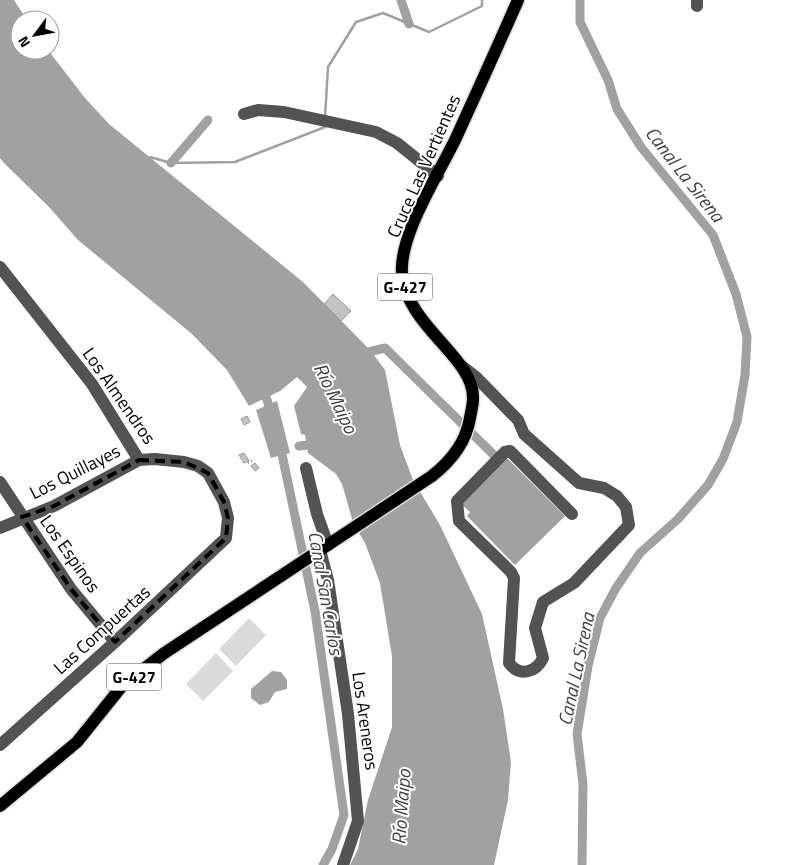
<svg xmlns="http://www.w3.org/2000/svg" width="793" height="865" viewBox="0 0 793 865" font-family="'Titillium Web',sans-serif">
	<rect width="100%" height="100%" fill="#fff"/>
	<path fill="#dadada" d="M249,618L266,635L236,666L219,649Z
		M216,653L233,671L203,701L186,684Z"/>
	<path fill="#a1a1a1" d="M0,0H14L27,20H20V50H48L85,98L109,124L303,282L371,351L385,370L400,445L413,480L440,525L482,614L503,709L511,762L508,800L494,865H350L358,849L368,800L392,727V656L380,583L365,543L353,522L342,484L336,474L308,453L305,435L301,434L294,406L307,387L297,377L280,391L249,406L227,370L192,334L78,240L49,207L4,163L0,158Z
		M277,401L290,453L271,458L256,410Z
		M506,457L565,516L515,565L467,516L470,512L460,503Z
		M272,671L281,672L287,680V689L275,692L269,702L260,705L251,698V689Z"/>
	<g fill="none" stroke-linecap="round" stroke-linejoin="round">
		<path stroke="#a1a1a1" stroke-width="2.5" d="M325,117L328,67L356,22L383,13L429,32L482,6V0
			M150,157L171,163L235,162L325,127V125"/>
		<path stroke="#a1a1a1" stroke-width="9" d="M401,0L409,24
			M580,0V22L608,80L617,109L641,147L713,235L736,294L747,337L745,375L737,422L723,459L708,485L678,519L640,553L616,588L600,618L588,666L577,734L583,784L582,865
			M171,163L208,120
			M360,354L385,348L501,462
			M266,387V397L272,415
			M280,445L315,611L344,815L332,849L323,865
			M299,446L318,444"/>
	</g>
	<path fill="#c3c3c3" stroke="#979797" d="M333,294L351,311L341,321L324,304Z
		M247,416L250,422L244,425L241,419Z
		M244,453L249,461L244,463L239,455Z
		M255,463L259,468L255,471L251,466Z"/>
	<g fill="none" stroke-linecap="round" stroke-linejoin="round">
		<defs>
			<path id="major" d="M0,806L77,742L122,686L163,654L432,476C451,461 466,443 470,418C471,412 473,405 473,399C475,358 407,327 402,274C399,234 439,174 456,138C477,92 498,46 518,0"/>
		</defs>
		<use href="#major" stroke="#dbdbdb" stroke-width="15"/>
		<path stroke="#757575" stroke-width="2" stroke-dasharray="1 2.5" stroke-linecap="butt" d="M248,463L254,459"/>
		<path stroke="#535353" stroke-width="12" d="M697,6V0
			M244,114L258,110L284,112L376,132L397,143L438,176
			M0,267L92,384L139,460
			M463,367L476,377L518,420L524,434L579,483L604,488L617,496L626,507L629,525L574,583L543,602L535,628L543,658C536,673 519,677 509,663L514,578L511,572L459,521L457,501L505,452L510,451L572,514
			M306,468L317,514L328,545
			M0,482L71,589L115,642
			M0,528L54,506L139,460L155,459L184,462L198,466L208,473L224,502L228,518L226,538L115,642L0,745
			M320,550L328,580L348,714L358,821L343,865"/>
		<use href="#major" stroke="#000" stroke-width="12"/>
	</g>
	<path fill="none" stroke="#000" stroke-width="4" stroke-dasharray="10 6" stroke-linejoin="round" d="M139,460L184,462L208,473L224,502L228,518L226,538L115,642L71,589L22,517L54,506Z"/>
	<g text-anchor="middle" stroke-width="4" stroke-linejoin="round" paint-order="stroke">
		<g fill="#fff" stroke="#4c4c4c" stroke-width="1">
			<rect x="377.5" y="273.5" width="55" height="27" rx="4"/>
			<rect x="106.5" y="663.5" width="55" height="27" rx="4"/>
		</g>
		<g font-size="16" font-weight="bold" fill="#000">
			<text x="405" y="293">G-427</text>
			<text x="134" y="683">G-427</text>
		</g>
		<g font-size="18" fill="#000" stroke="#fff">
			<text transform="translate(424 166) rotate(-66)" y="6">Cruce Las Vertientes</text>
			<text transform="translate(119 396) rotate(55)" y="6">Los Almendros</text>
			<text transform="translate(75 472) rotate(-27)" y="6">Los Quillayes</text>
			<text transform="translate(70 554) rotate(55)" y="6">Los Espinos</text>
			<text transform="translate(102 630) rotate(-42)" y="6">Las Compuertas</text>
			<text transform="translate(365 721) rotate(82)" y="6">Los Areneros</text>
		</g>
		<g font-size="19" font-style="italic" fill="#424242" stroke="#fff">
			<text transform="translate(685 174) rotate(52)" y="7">Canal La Sirena</text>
			<text transform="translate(336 398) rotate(64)" y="7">Río Maipo</text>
			<text transform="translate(326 593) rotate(80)" y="7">Canal San Carlos</text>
			<text transform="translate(576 669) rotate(-78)" y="7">Canal La Sirena</text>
			<text transform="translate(401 807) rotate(-86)" y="7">Río Maipo</text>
		</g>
	</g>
	<g transform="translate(35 35) rotate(238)"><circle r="24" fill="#ffffff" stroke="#999999"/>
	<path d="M0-4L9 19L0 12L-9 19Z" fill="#000000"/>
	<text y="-8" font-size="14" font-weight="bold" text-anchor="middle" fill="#000000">N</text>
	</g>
</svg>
